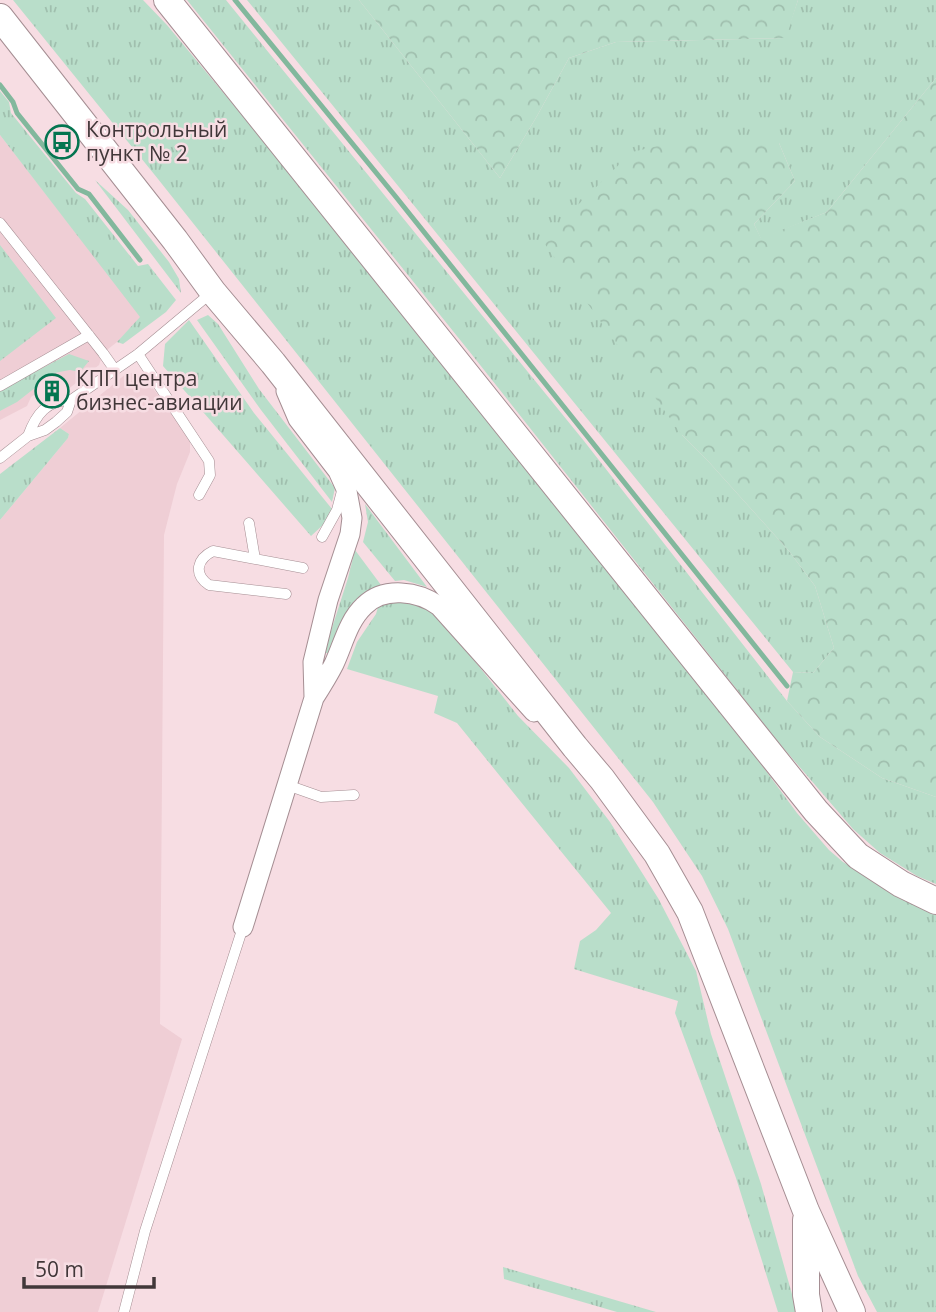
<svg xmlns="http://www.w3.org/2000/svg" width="936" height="1312" viewBox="0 0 936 1312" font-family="'Open Sans',sans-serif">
	<defs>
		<pattern id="grass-tufts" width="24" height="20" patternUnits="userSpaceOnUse" patternTransform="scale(1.75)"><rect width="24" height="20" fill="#b9deca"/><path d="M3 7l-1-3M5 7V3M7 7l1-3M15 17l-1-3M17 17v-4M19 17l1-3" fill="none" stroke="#a0bfae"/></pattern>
		<pattern id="forest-crowns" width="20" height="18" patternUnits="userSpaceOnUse" patternTransform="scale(1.75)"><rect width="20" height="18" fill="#b9deca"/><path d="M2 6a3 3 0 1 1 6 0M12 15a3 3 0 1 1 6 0" fill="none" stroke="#a0bfae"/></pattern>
	</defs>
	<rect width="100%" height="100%" fill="#f7dde3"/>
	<path fill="#efced5" d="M0,135L141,317L117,342L103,353L99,365L67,390L56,378L31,397L27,406L0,420Z
		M127,373L139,374L146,379L190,438V452L177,484L164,535L160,1024L182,1039L98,1312H0V520L68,438L69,434L60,428Z"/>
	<path fill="url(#grass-tufts)" d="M13,0H143L167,25L246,120L639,609L752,752L797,813L829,850L843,862L889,890L936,914V1312H877L858,1276L728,929L702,876L653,802L158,179Z
		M187,0H226L584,441L787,701L820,737L882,778L936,797V884L917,876L880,853L853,829L779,743L469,351Z
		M247,0H359L500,178L537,116L569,58L616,42L785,38L798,0H936V78L827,212L761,239L754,224L795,181L779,143L682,435L708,461L789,551L815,586L834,648L813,673L793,672Z
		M0,91L9,102L11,113L76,193L85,199L138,266L148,264L176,300L166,312L123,344L117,342L140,317L0,135Z
		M95,180L128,210L169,262L179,279L181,293Z
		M0,245L56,318L0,361Z
		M208,315L218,324L259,389L335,488L332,502L261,410L197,320Z
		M189,320L254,413L332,509L324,524L311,536L163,366L165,344Z
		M69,354L89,361L80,372L70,370L54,373L17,402L0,411V390Z
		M60,428L69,434L68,438L0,520V474Z
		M365,504L427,587L404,580L395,581L363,542L368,522Z
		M355,550L381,585L354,602L343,620L330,653H324L348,578Z
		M395,599L416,602L441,618L518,716L569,768L610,822L658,898L696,971L711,1034L761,1184L797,1312H778L736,1178L675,1013L678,1001L574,969L580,941L596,930L611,913L457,723L434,713L438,696L347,669L357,642L376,614L378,607Z
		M503,1267L656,1312H617L504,1279Z"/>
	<path fill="url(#forest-crowns)" d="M359,0H798L786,38L616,42L569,58L537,116L500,178Z
		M936,78V797L882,778L820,737L787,701L793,672L813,673L834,648L815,586L789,551L708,461L682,435L542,240L632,152L692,138L779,143L795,181L754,224L761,238L827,212Z"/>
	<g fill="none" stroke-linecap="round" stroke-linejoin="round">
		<path stroke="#82b89d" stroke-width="5" d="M235,0L396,197L787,686
			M0,85L13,102L17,113L78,189L89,194L140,260"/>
		<defs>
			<path id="lane" d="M0,223L103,353L115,370
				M138,354L209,461L210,475L199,495
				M0,386L89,335
				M28,436C36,414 47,400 71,400L138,354L211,293
				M0,458L28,436L45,430L56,422L67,412L71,400
				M249,523L255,559
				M322,537L337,510L342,491
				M286,594L209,585C193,574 197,559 213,551L303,568
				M287,785L321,797L354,795
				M124,1312L145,1231L243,927"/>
			<path id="street" d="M286,391L298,419L338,471L347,491L352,518L350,534L328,600L313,662L314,697
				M243,927L314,698C321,687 328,676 334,664C343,645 348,621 364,606C384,586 418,591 439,606L534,712"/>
			<path id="secondary" d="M167,0L816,811L858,856L901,884L936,901
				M0,17L175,240L213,292L273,363L575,747L602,779L657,854L690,912L806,1211L852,1312
				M806,1220V1295L809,1312"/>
		</defs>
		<use href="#lane" stroke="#a58e93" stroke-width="11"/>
		<use href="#street" stroke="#a58e93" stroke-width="21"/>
		<use href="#secondary" stroke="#a58e93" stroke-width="28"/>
		<use href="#lane" stroke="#fff" stroke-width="10"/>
		<use href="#street" stroke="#fff" stroke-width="19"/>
		<use href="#secondary" stroke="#fff" stroke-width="26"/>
	</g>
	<defs>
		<symbol id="bus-ring" viewBox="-11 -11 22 22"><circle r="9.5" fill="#f7dde3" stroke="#047550" stroke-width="1.5"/><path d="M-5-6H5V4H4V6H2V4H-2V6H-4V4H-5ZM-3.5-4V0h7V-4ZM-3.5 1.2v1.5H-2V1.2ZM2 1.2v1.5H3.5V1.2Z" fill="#047550"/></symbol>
		<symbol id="building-ring" viewBox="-11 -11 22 22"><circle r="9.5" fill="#f7dde3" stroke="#047550" stroke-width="1.5"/><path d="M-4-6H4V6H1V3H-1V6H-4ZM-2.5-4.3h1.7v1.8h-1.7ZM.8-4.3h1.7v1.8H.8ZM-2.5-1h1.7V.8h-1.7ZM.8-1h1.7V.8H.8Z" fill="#047550"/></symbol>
	</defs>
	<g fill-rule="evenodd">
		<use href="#bus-ring" x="43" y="123" width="38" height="38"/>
		<use href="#building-ring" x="33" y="372" width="38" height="38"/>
	</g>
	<g text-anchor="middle" stroke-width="5" stroke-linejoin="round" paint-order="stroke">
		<g font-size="21" fill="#413739" stroke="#f7dde3" text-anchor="start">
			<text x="86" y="137">Контрольный<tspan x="86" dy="24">пункт № 2</tspan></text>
			<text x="76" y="386">КПП центра<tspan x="76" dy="24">бизнес-авиации</tspan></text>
		</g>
	</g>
	<path d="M24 1277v10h130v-10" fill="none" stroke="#413739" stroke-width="3.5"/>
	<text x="35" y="1277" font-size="21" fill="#413739" stroke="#f7dde3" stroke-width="5" paint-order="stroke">50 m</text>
</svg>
